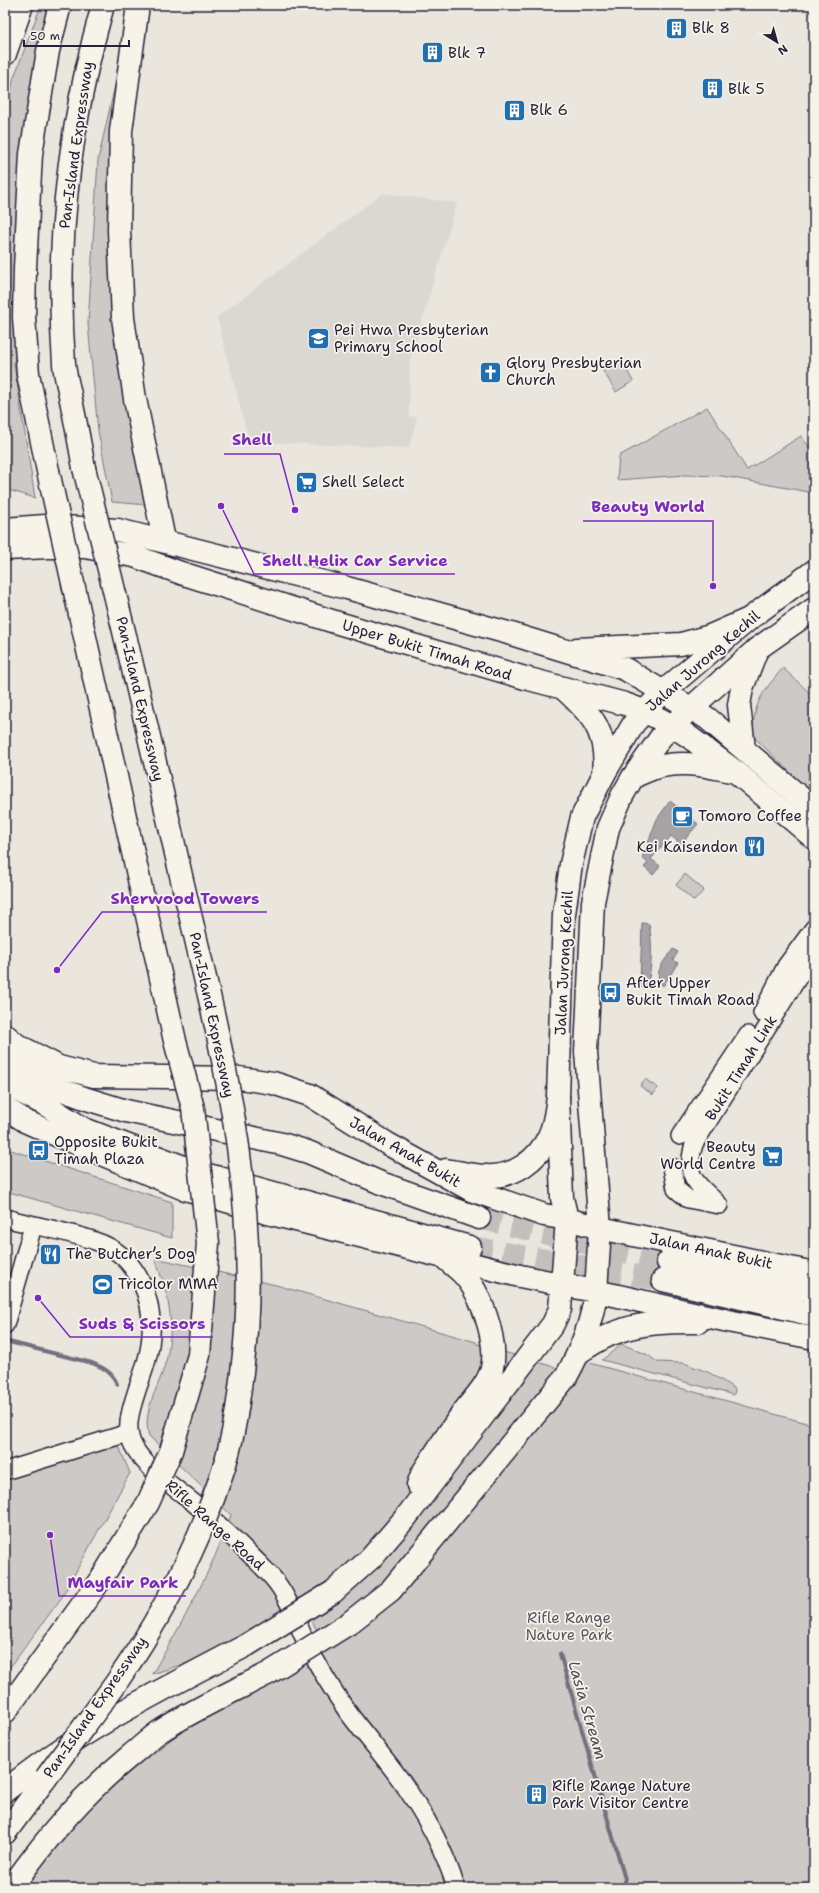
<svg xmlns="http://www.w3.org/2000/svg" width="819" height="1893" viewBox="0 0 819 1893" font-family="'Shantell Sans',sans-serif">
	<rect width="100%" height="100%" fill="#eae6de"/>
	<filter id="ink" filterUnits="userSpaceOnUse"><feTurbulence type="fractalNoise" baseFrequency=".025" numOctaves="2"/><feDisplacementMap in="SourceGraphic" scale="8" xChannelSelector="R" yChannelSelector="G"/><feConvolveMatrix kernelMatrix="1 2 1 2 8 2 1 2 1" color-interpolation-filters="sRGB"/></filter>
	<g filter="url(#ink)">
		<path fill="#dbd8d2" d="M383,193L457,203L410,361L409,416L417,417L409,448L249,442L217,317Z"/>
		<path fill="#cdc9c6" stroke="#787680" d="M41,5H53L14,364L35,498L5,489V128L13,80Z
			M126,37L111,156L148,505L112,502L98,431L88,324L98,160Z
			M620,359L633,381L616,392L602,369Z
			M707,407L747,470L801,436L814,453V493L722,476L685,475L617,480L619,456Z
			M783,668L814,697V796L752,735C755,700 761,694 783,668Z
			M685,874L704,890L694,901L676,885Z
			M645,1079L658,1088L653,1095L640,1086Z
			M11,1150L172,1202V1238L5,1191V1162Z
			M155,1258L276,1285L476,1342L477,1344L578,1374L586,1362L814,1425V1888H24L68,1831L100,1798L139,1764L181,1732L326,1650L301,1597L210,1656L152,1674C182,1623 212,1571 231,1515L149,1436C141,1409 162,1383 167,1357C170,1342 172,1323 169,1308C167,1291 160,1274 155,1258Z
			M622,1344L648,1355L657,1362L684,1363L710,1373L735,1389L734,1395L602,1360Z
			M116,1439L130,1473L62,1597L5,1674V1473Z"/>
		<path fill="#a6a3a6" stroke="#716f7b" d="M670,801L698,824L681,844L671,836L651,859L660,866L653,875L644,867L648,863L642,858L657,819Z
			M642,923L649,924C653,946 652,965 647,988L640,987Z
			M673,949L678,952L673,960L678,963L663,986C651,974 665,960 673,949Z"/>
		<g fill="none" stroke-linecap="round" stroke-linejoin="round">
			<path stroke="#716f7b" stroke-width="4" d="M5,1341L92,1363C104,1368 112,1372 117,1384
				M560,1654L625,1879V1888"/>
			<path stroke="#c2bfbd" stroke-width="22" stroke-dasharray="22 11" stroke-linecap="butt" d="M479,1218L668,1262
				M470,1247L663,1280"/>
			<defs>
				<path id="street" d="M762,1013L786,966L814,928
					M680,1136L748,1035
					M672,1167L676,1189L688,1199L719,1205
					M719,1205C696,1181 684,1180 694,1144L814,952
					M5,1218C35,1226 66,1231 95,1241C139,1255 156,1302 150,1345C148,1360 143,1373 138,1387C132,1406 123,1428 134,1447C146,1469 176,1488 195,1504C222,1527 248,1551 272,1577C289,1596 296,1622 307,1644C317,1664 330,1686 343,1705C359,1729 380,1751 397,1775C422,1809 444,1847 456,1888
					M5,1325L33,1226
					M5,1471L128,1433"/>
				<path id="secondary" d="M664,691L749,619L814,571
					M691,708L757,649L814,609"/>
				<path id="primary" d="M5,1060L51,1086L87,1099L126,1111L282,1144L308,1152L381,1183L479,1218
					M5,1084L46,1105L84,1129L194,1171L470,1247
					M668,1262L814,1292
					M663,1280L814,1315
					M562,1285L567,1219L562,1198L558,1097L564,914L571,864L582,817L604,774L634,723L664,691
					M596,1292L600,1228L586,1052L593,902L608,828L622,796L633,777L661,737L691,708"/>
				<path id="highway" d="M138,5L121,131L119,230L123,318L135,399L164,540
					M5,54L22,5
					M84,468C80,446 76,423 71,400C69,388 65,376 64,364C55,244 70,121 103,5
					M48,471L28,374L24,317L25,268L31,154L48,51L60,5
					M5,529L45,526L118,530L347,588L508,633L625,669L707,718L814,809
					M5,549L49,547H85L134,556L181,573L338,623L525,678L625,704L644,711L673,726L688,736L736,772L814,838
					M577,649L681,644L710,636L749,619
					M564,689C593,715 608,733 604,774
					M744,749L739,705L742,688L757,649
					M633,777C642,773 652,768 662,766C685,761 709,766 731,771
					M5,1035L17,1045L59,1067L94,1076L239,1078L273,1083L310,1095L388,1144L471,1190L544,1215L567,1219L600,1228L814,1273
					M5,1108L27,1122L54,1134L182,1188L264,1212L520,1276L614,1295L733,1322L814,1338
					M446,1170C459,1172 473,1176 486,1176C513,1178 538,1160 549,1136C555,1124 556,1110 558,1097
					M581,1351C592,1344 604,1336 617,1332C642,1322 671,1322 698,1322
					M418,1485L422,1474C435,1454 448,1433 462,1414C472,1400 488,1385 492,1368C498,1341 481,1291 461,1272C456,1267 450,1263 445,1258
					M333,1592L371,1558L407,1516L553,1324L560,1309L562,1285
					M348,1624L391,1590L566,1377C581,1350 592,1322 596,1292
					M5,1712L103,1576
					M5,1791C77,1731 164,1689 247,1645
					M5,1833L46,1778
					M11,1888C47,1837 82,1795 131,1755C140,1748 149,1739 159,1732C194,1709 232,1692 269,1673"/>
			</defs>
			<use href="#street" stroke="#22223b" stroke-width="20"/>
			<use href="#secondary" stroke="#22223b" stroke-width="25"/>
			<use href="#primary" stroke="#22223b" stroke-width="25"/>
			<use href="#highway" stroke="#22223b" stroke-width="25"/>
			<use href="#street" stroke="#f7f3e8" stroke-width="17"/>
			<use href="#secondary" stroke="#f7f3e8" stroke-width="22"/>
			<use href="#primary" stroke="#f7f3e8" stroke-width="22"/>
			<use href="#highway" stroke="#f7f3e8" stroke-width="22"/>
			<defs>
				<path id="highway-bridge" d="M48,471L175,1041L193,1108L208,1243L199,1355L171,1451L148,1503L103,1576
					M247,1645L333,1592
					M269,1673L348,1624
					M46,1778C69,1746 93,1715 116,1683C161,1618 200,1543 224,1467C234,1436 238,1404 242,1372C264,1202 220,1043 182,880C151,742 118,605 84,468"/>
			</defs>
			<use href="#highway-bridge" stroke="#22223b" stroke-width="25" stroke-linecap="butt"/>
			<use href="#highway-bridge" stroke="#f7f3e8" stroke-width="22"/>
		</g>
	</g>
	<defs>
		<symbol id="building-square" viewBox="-11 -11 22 22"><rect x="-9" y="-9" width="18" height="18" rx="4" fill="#1f6fb2" stroke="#f7f3e8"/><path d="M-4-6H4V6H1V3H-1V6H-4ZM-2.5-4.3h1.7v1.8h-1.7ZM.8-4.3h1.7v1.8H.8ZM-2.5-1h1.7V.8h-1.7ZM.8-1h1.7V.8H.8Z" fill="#fff"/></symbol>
		<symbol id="school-square" viewBox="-11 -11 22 22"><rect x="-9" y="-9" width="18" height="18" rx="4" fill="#1f6fb2" stroke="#f7f3e8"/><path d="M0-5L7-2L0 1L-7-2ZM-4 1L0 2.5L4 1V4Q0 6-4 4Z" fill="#fff"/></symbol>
		<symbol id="church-square" viewBox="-11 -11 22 22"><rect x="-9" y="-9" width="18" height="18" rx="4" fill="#1f6fb2" stroke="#f7f3e8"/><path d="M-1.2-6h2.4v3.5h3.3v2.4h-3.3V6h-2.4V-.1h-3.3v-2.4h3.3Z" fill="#fff"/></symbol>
		<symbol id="supermarket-square" viewBox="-11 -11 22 22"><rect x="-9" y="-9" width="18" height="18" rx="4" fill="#1f6fb2" stroke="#f7f3e8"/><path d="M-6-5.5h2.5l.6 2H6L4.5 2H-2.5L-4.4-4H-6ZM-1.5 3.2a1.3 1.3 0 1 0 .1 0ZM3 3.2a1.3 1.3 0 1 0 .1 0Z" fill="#fff"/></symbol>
		<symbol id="cafe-square" viewBox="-11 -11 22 22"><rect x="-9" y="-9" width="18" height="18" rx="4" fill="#1f6fb2" stroke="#f7f3e8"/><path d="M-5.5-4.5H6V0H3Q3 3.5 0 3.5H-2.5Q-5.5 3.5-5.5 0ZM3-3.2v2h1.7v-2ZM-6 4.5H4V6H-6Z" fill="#fff"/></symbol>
		<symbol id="restaurant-square" viewBox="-11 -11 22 22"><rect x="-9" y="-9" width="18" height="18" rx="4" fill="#1f6fb2" stroke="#f7f3e8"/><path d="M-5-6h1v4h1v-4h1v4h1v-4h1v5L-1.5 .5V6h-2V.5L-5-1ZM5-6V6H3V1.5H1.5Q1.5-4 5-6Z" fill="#fff"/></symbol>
		<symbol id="bus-square" viewBox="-11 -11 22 22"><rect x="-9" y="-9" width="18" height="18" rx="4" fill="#1f6fb2" stroke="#f7f3e8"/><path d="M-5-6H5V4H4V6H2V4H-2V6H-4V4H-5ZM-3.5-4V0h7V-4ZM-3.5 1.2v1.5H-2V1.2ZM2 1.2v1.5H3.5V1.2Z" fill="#fff"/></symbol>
		<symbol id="stadium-square" viewBox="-11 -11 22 22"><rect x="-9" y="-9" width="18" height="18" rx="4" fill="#1f6fb2" stroke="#f7f3e8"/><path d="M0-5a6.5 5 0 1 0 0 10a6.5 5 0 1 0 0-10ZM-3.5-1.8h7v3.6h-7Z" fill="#fff"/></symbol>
	</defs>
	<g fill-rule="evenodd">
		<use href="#building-square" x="664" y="16" width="25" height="25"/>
		<use href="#building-square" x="420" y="40" width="25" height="25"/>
		<use href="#building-square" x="700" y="76" width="25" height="25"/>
		<use href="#building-square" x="502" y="98" width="25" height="25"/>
		<use href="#school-square" x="306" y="326" width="25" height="25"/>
		<use href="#church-square" x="478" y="360" width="25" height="25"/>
		<use href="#supermarket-square" x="294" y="470" width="25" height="25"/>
		<use href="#cafe-square" x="670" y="804" width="25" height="25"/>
		<use href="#restaurant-square" x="742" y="834" width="25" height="25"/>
		<use href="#bus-square" x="598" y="980" width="25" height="25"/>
		<use href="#bus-square" x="26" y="1138" width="25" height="25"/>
		<use href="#supermarket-square" x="760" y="1144" width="25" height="25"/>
		<use href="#restaurant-square" x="38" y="1242" width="25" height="25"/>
		<use href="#stadium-square" x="90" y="1272" width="25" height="25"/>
		<use href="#building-square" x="524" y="1782" width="25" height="25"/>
	</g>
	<g text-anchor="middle" stroke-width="3.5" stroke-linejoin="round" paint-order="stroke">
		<g font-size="15" fill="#22223b" stroke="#f7f3e8" text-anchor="start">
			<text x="692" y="33">Blk 8</text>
			<text x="448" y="58">Blk 7</text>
			<text x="728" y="94">Blk 5</text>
			<text x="530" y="115">Blk 6</text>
			<text x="334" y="335">Pei Hwa Presbyterian<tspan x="334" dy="17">Primary School</tspan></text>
			<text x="506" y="368">Glory Presbyterian<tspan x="506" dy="17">Church</tspan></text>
			<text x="322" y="487">Shell Select</text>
			<text x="698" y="821">Tomoro Coffee</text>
			<text x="738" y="852" text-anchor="end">Kei Kaisendon</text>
			<text x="626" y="988">After Upper<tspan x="626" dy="17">Bukit Timah Road</tspan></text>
			<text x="54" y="1147">Opposite Bukit<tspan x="54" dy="17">Timah Plaza</tspan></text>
			<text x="756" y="1152" text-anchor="end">Beauty<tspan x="756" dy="17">World Centre</tspan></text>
			<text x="66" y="1259">The Butcher’s Dog</text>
			<text x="118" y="1289">Tricolor MMA</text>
			<text x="552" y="1791">Rifle Range Nature<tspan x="552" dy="17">Park Visitor Centre</tspan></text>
		</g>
		<g font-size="15" fill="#22223b" stroke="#f7f3e8">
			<text transform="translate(76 145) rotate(-82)" y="5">Pan-Island Expressway</text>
			<text transform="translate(427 650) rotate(17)" y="5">Upper Bukit Timah Road</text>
			<text transform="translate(703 661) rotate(-41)" y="5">Jalan Jurong Kechil</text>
			<text transform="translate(140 699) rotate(77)" y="5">Pan-Island Expressway</text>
			<text transform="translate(564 963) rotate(-87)" y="5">Jalan Jurong Kechil</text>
			<text transform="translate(212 1015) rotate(78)" y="5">Pan-Island Expressway</text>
			<text transform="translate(741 1068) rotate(-58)" y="5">Bukit Timah Link</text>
			<text transform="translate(405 1152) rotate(30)" y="5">Jalan Anak Bukit</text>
			<text transform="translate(711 1251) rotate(12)" y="5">Jalan Anak Bukit</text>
			<text transform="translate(215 1525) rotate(42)" y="5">Rifle Range Road</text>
			<text transform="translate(95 1707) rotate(-55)" y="5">Pan-Island Expressway</text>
		</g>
		<g font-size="15" fill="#555465" stroke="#f7f3e8">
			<text x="569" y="1623">Rifle Range<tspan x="569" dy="17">Nature Park</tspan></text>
		</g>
		<g font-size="16" font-style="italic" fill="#504f60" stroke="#f7f3e8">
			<text transform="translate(588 1710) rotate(74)" y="6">Lasia Stream</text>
		</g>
	</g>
	<path fill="none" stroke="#7b2cbf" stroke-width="1.5" d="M295 510L280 454H224M713 586L713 521H583M221 506L254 574H455M57 970L102 912H267M38 1298L70 1337H213M50 1535L59 1596H186"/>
	<g fill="#7b2cbf" stroke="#f7f3e8" stroke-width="1.5">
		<circle cx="295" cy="510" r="4"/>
		<circle cx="713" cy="586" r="4"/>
		<circle cx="221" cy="506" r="4"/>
		<circle cx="57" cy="970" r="4"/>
		<circle cx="38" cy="1298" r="4"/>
		<circle cx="50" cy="1535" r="4"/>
	</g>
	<g font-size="16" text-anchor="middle" font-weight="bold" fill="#7b2cbf" stroke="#f7f3e8" stroke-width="3.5" stroke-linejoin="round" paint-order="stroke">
		<text x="252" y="445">Shell</text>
		<text x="648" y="512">Beauty World</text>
		<text x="355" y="566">Shell Helix Car Service</text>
		<text x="185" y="904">Sherwood Towers</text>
		<text x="142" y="1329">Suds &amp; Scissors</text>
		<text x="123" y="1588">Mayfair Park</text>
	</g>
	<rect width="819" height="1893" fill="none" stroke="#f7f3e8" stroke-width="20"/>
	<rect x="10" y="10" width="799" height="1873" fill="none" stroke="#22223b" stroke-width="1.5" filter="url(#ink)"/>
	<g transform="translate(777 42) rotate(143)" stroke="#f7f3e8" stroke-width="3" paint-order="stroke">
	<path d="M0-3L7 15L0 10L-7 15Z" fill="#22223b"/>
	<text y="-6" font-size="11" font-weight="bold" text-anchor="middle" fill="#22223b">N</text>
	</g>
	<path d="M24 40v6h105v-6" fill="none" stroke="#22223b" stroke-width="2"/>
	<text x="30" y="40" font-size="12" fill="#22223b" stroke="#f7f3e8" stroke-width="3" paint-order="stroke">50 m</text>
</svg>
